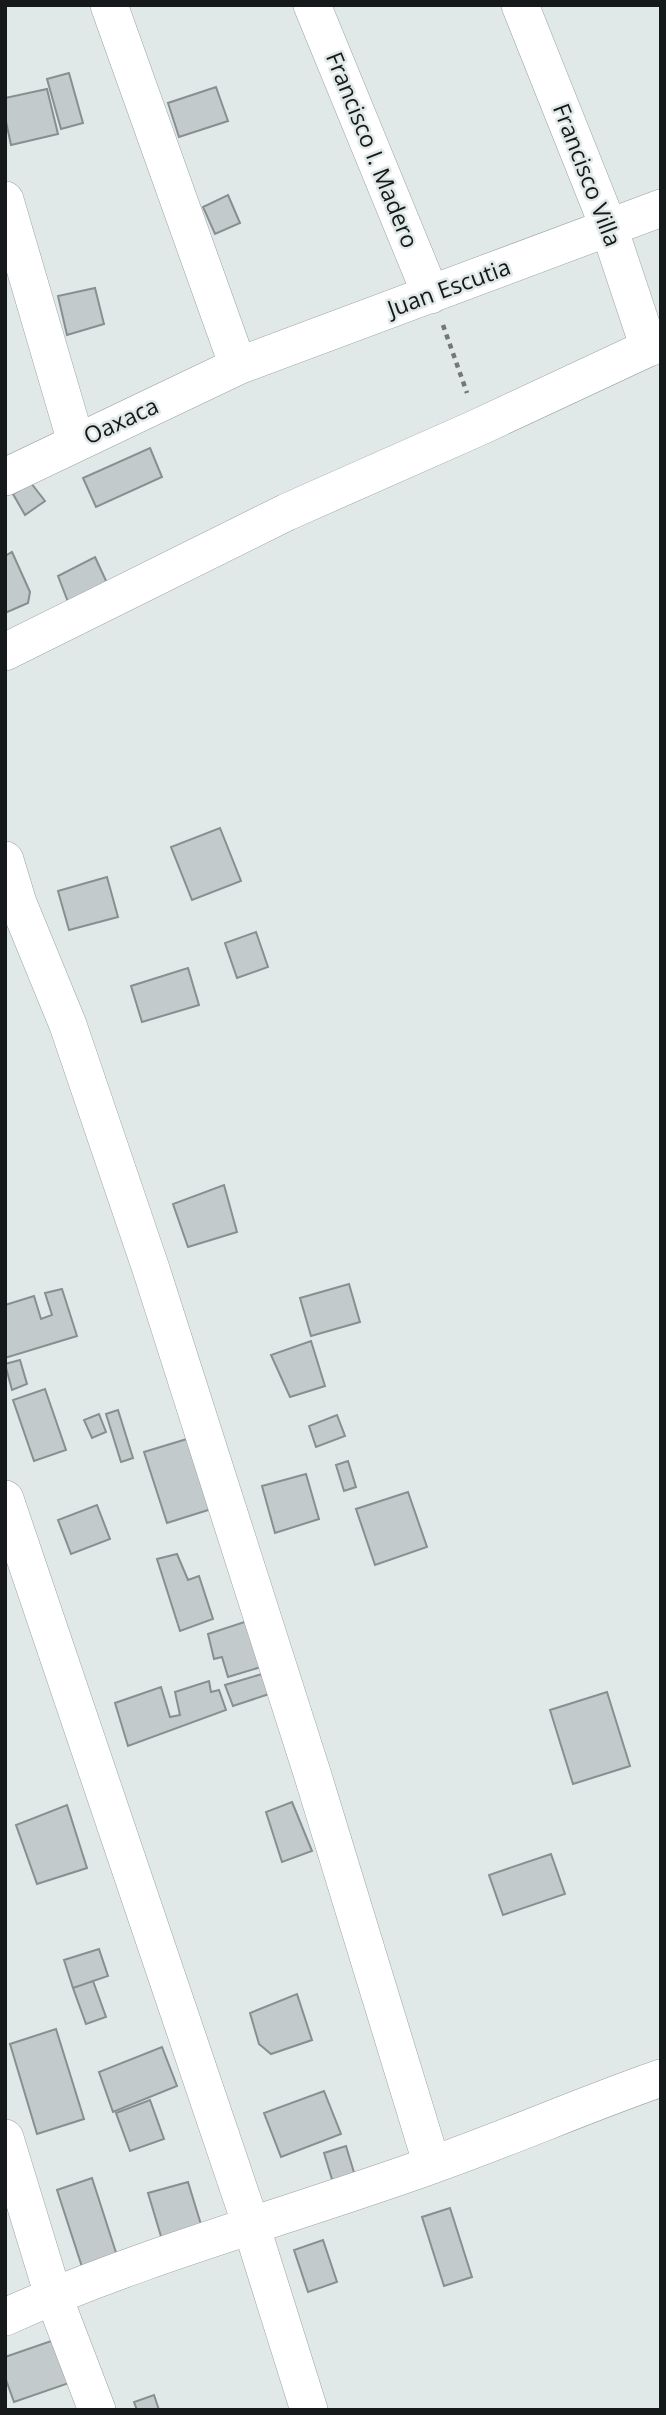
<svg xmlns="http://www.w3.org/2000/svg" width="666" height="2415" viewBox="0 0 666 2415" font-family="'Open Sans',sans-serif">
	<rect width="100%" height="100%" fill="#e0e8e8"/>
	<path fill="#c2cacb" stroke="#888f90" stroke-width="2" d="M69,73L83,123L61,129L47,79Z
		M216,87L228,121L179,137L168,103Z
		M47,89L58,134L11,145L5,117V98Z
		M228,195L240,223L215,234L203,207Z
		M95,288L104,324L67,335L58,296Z
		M150,448L162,477L96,507L83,478Z
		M31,483L45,501L25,515L13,494Z
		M12,552L30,592L28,603L5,613V556Z
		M95,557L107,583L70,607L58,576Z
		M220,828L241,881L192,900L171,847Z
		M107,877L118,917L69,930L58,891Z
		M256,932L268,967L237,978L225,943Z
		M188,968L199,1005L142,1022L131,986Z
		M224,1185L237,1232L188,1247L173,1204Z
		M349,1284L360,1322L311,1336L300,1298Z
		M62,1289L77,1336L5,1358V1305L34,1296L41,1319L52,1315L45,1293Z
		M311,1341L325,1386L290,1397L271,1355Z
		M20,1360L27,1384L12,1390L5,1364Z
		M45,1389L66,1450L34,1461L13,1400Z
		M118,1410L133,1458L121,1462L106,1414Z
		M99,1414L106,1432L92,1438L84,1420Z
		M337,1415L345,1436L316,1447L309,1426Z
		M200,1435L224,1505L167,1523L144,1452Z
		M348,1461L356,1487L344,1491L336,1465Z
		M306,1474L319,1519L275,1533L262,1486Z
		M408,1492L427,1547L375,1565L356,1509Z
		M97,1505L110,1539L71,1554L58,1520Z
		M177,1554L188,1580L199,1576L213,1619L180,1631L157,1559Z
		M260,1617L274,1663L228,1677L222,1657L214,1659L208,1634Z
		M262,1674L269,1694L233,1706L225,1685Z
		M209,1681L211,1692L219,1690L226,1710L128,1746L115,1703L161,1687L170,1717L180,1715L175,1692Z
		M607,1692L630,1766L573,1784L550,1710Z
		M292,1802L312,1851L282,1862L266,1812Z
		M67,1805L87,1868L37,1884L16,1825Z
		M551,1854L565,1894L503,1915L489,1875Z
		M99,1949L108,1976L73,1988L64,1960Z
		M93,1981L106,2017L86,2024L73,1988Z
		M297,1994L312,2040L271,2054L259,2044L250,2013Z
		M56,2029L84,2119L37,2134L10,2044Z
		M162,2047L177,2086L113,2112L99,2072Z
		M324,2091L341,2134L281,2157L264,2113Z
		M150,2100L164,2139L130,2151L116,2113Z
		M346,2146L356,2179L334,2186L324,2153Z
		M92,2178L120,2265L85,2276L57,2190Z
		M188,2182L203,2231L163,2243L148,2193Z
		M450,2208L472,2277L444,2286L422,2217Z
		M323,2240L337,2282L308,2292L294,2250Z
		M57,2339L72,2382L14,2402L5,2377V2357Z
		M154,2395L159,2410H137L134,2402Z"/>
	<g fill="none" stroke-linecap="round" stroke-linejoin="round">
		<defs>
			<path id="minor" d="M109,5L238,366
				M312,5L431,295
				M520,5L609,228L649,348
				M5,200L76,442
				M5,477L238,366L661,208
				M5,652L287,512L479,427L661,342
				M5,860L18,903L68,1025L151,1269L313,1776L432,2165
				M5,1499L251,2225L309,2410
				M5,2138L53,2295L97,2410
				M5,2317C143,2255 290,2216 432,2165C509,2138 583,2105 661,2078"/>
		</defs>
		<use href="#minor" stroke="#9ba3a3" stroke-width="38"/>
		<path stroke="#727878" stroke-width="4.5" stroke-dasharray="5 5" stroke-linecap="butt" d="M443,325L467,393"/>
		<use href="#minor" stroke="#fff" stroke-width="37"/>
	</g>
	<g text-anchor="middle" stroke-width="5" stroke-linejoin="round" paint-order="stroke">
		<g font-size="23" fill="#161919" stroke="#e0e8e8">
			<text transform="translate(372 150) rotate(68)" y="8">Francisco I. Madero</text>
			<text transform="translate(587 175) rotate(69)" y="8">Francisco Villa</text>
			<text transform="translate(449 288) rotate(-20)" y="8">Juan Escutia</text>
			<text transform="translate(121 421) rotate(-25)" y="8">Oaxaca</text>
		</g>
	</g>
	<rect width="666" height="2415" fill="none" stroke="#161919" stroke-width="14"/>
</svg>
